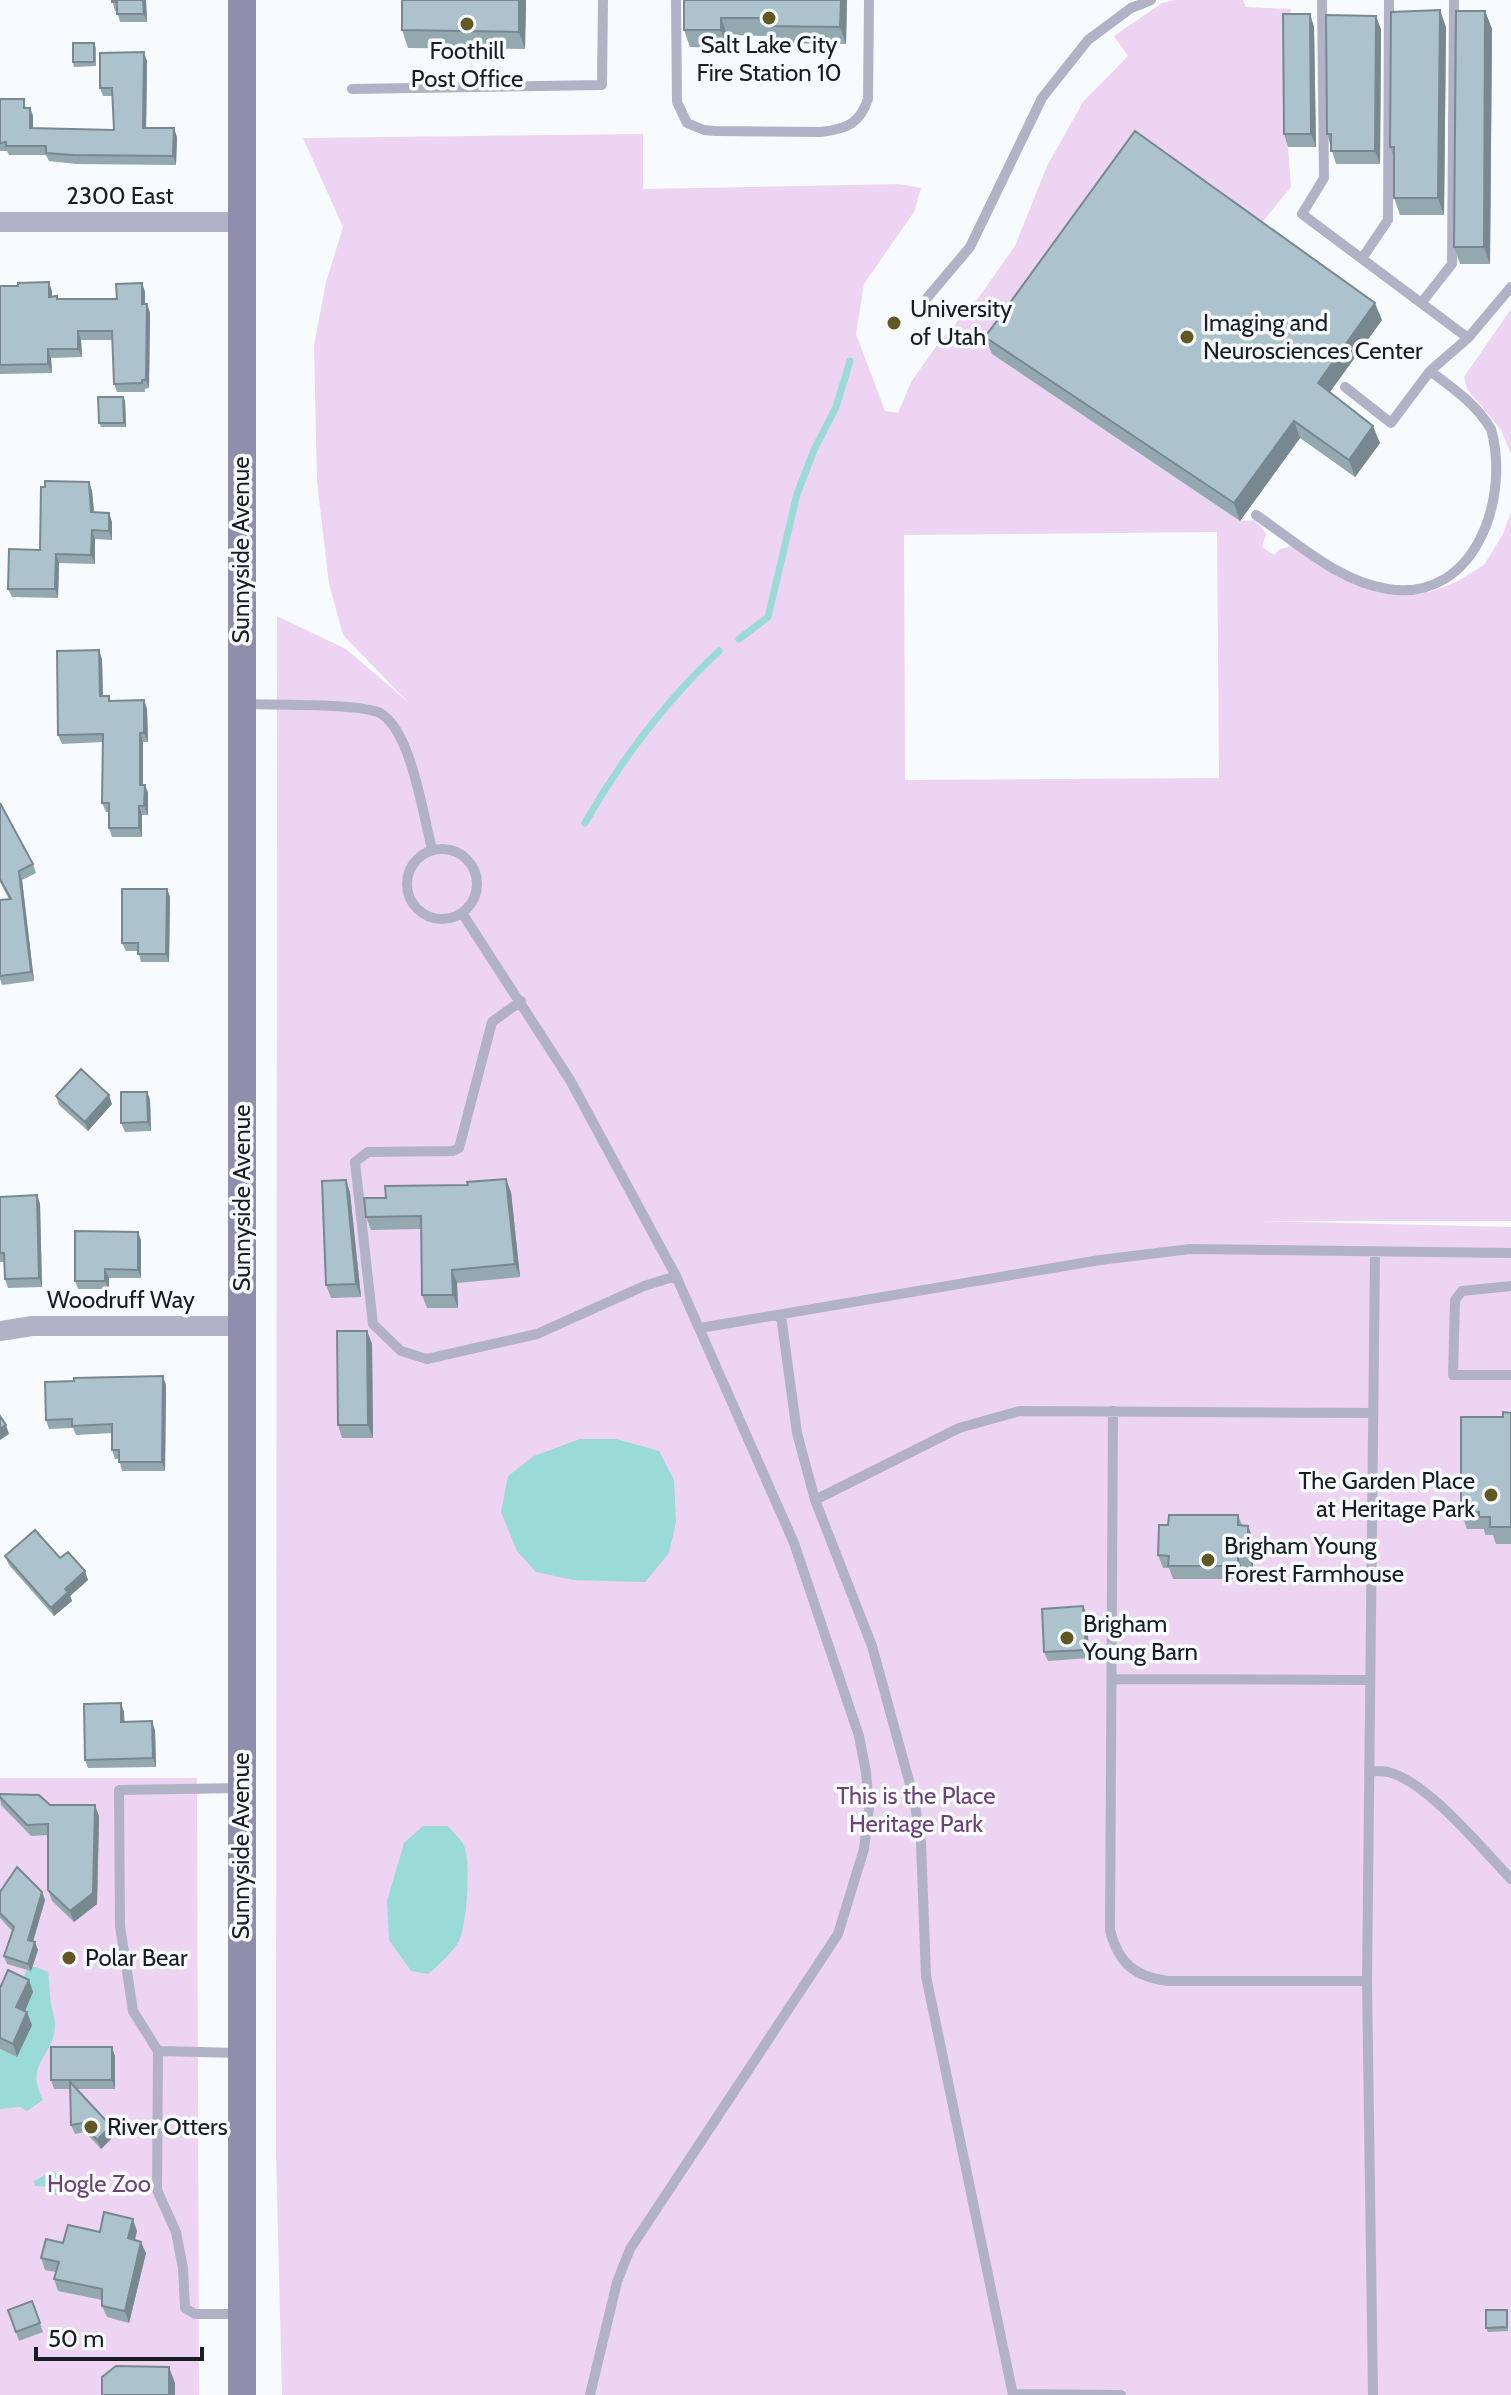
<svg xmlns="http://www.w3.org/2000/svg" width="1511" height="2395" viewBox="0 0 1511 2395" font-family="Cabin,sans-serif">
	<rect width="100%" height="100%" fill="#f8fbfe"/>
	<path fill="#edd4f3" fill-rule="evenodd" d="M1175,0H1243L1246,7L1291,9L1288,27V147L1291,187L1256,230L992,354L1240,521L1254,520L1266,533L1262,547L1274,555L1280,549L1293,546L1351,580L1406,593L1430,592L1456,582L1484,565L1503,534L1511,512V1221H1262L1511,1227V2395H282L276,2154L277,616L346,649L408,702L343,635L329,584L317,482L314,346L326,282L343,227L303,138L643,134V189L898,184L921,188L914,212L864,284L856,334L885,411L898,413L911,382L940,341L979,297L1015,246L1047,166L1083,102L1128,56L1114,36L1162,3ZM1217,532L1219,778L905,780L904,535Z
		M1511,309V454L1501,430L1467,389L1464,377Z
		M0,1778H197L199,2395H0Z"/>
	<path fill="#9adad7" d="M580,1439H616L659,1451L674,1480L676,1522L669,1553L645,1582L573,1580L536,1572L517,1551L501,1512L508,1476L534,1456Z
		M423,1826H448C452,1832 462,1839 464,1846C471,1862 467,1925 459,1941C451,1954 440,1964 428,1974L411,1971L389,1940L387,1901L404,1843Z
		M29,1967H36L48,1972C50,1983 49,1994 51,2004C52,2010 55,2017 55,2023C56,2056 23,2062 43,2100L27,2111L20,2107L0,2109V2049L17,2057L31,2025L21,2020L32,1991L24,1976Z
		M52,2171C63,2174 69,2184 66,2195H55L51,2187L35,2186L34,2181Z"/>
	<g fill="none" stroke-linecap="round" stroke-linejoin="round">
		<path stroke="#9adad7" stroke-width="7" d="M739,639L768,617L797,494L814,450L836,407L850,361
			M585,823C622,758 665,702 719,651"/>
		<path stroke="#b2b2c6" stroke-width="10" d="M676,0L677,102L687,123L704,130L715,131L821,132C846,129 860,124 868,99L869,0
			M1322,0L1324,178L1302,214L1468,338L1511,287
			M352,89L602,85L603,0
			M1363,257L1388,220L1389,0
			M927,298L970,247L1042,98L1088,40L1131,8L1151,0
			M1422,302L1452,264L1454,0
			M1345,387L1391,423L1430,371
			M1256,515C1296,542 1339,582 1388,589C1473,603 1511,501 1491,429C1476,404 1453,388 1430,371L1468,338
			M244,704C270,705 361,703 380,713C411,730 423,815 432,849
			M407 884a35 35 0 1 1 70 0a35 35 0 1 1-70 0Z
			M462,913L570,1080L676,1276L794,1543L859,1736L866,1772L869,1808L864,1849L838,1934L630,2249L617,2282L590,2395
			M521,1001L492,1022L459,1148L453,1151L368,1152L355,1162L373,1324L401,1351L427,1359L537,1334L644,1286L676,1276
			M1511,1286L1462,1291L1455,1300L1453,1375H1511
			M781,1316L797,1433L815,1500L872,1646L914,1799L921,1842L926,1976L1013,2395
			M700,1328L1100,1260L1190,1249L1511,1253
			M1113,1411L1110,1930C1118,1963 1135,1977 1168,1981H1367
			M815,1500L959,1428L1020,1411L1373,1413
			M1112,1679L1370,1680
			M1370,1771C1376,1771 1383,1771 1388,1772C1427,1781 1482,1849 1511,1879
			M239,1788L119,1790L120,1926L133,2011L158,2051L240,2053
			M158,2051L157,2190L176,2232L183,2268L185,2308L195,2314H240
			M1013,2394L1121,2395
			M1373,2395L1367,1981L1375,1253"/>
		<path stroke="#b2b2c6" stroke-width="20" d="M0,222H241
			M0,1331L32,1326H242"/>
		<path stroke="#908eac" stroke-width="28" d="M242,0V2395"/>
	</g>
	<path fill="#94a8b0" d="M112,0H146L147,22H120L117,11H115Z
		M402,0H526L525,49L408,48L402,30Z
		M684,0H847L846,44L771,43L769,36L727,35V48L690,47L684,30Z
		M1485,11L1492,29L1490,264H1460L1454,247Z
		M1310,14L1314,27L1316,147H1288L1284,134Z
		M1446,27L1444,215H1400L1394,198V158L1390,147Z
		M1381,29L1380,164H1336L1327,134Z
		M94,43L96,48V66L74,67L73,62Z
		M147,61L146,128L177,137L176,165L76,164L49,161L46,155H9L7,151H0V99L30,108L33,116V129L114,130L112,96H103L100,88Z
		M142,283L145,292V304H147L150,313L149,388L145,389V392H117L114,384L112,340H81L82,357L51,358L52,373L0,374V286L52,291V296L58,299H117Z
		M1382,320L1330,392L1380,443L1355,477L1300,438L1240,521L992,354L985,337Z
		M123,397L125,401L126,427H101L99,423Z
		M89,482L92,491L94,512L109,513L112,522V540L95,539V564L59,563L58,598L12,597L8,589L40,550Z
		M102,659L103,696L111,701L144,700L147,709L148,742H143V785H145L148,793V815H142V837H112L109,828V812H106L102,803L103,742L62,744L58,735Z
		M0,803L33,864L36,873L22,880L34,981L2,985L0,979V900L9,899L0,882Z
		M167,889L170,897L169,962H141L138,951H126L122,943Z
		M147,1092L150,1100L151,1131L125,1132L121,1123Z
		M56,1096L112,1104L88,1131L59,1105Z
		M346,1180L350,1193L361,1297L331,1298L326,1285Z
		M511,1192L520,1277L457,1283L458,1308H427L422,1295L421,1229L371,1230L366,1217L386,1198Z
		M37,1195L40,1204L42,1287L8,1288L5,1279V1262H0V1197Z
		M141,1240V1278H109V1289H78L75,1281Z
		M367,1331L372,1344L373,1438H342L338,1425Z
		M166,1385L165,1471H122L119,1459H115L112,1450V1433L76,1435L73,1428L49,1429L46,1420Z
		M1511,1413V1544H1496L1493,1535H1485L1484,1529H1467L1461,1512L1503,1417Z
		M1238,1515L1242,1525L1248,1526L1253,1539V1569H1242V1579H1173L1169,1568H1163L1158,1555L1168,1525Z
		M5,1556L60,1558L85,1571L88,1580L70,1596L72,1601L54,1616L9,1565Z
		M1083,1606L1087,1615L1089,1658L1048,1661L1044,1652Z
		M121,1703L124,1712V1722L155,1730L156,1767L88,1768L85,1760Z
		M0,1797L50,1805L99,1816L97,1904L74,1922L52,1901L48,1890V1835L31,1836L1,1805Z
		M0,1892H42L45,1900L33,1942L38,1950L31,1971L7,1964L4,1956L12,1931L0,1918Z
		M29,1980L33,1992L25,2011L32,2025L17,2057L0,2049V1988Z
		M115,2056V2089H76L115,2135L101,2149L85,2132L75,2134L71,2125L70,2089H54L51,2080Z
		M137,2231L135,2240L146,2253L129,2323L107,2317L102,2306V2300L58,2291L54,2279L56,2272L45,2270L41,2258L63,2243L100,2232Z
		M32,2301L43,2332L19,2341L8,2310Z
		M1507,2310L1508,2315V2331L1488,2332L1486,2328Z"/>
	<path fill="#788890" d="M143,0H146L147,22L144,14Z
		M519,0H526L525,49L519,32Z
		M841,0H847L846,44L840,27Z
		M1440,10L1446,27L1444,215L1438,198Z
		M1485,11L1492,29L1490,264L1484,247Z
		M1310,14L1314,27L1316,147L1311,134Z
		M1376,16L1381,29L1380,164L1375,151Z
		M721,18L727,35V48L721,30Z
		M144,52L147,61L146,136L143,128Z
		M30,108L33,116V137L30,128Z
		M174,128L177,137L176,165L173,156Z
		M49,282L52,291V305L49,297Z
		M142,283L145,292V313L142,304Z
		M1375,303L1382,320L1324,400L1318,383Z
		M147,304L150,313L149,388L146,380Z
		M78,331L81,340L82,357L78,349Z
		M48,349L51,358L52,373L48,364Z
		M123,397L125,401L126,427L124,423Z
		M1294,421L1300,438L1240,521L1234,503Z
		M1373,426L1380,443L1355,477L1349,460Z
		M89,482L92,491L95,521L91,512Z
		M109,513L112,522V540L109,531Z
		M92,530L95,539V564L91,555Z
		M56,554L59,563L58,598L55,589Z
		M99,650L102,659L103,705L100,696Z
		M144,700L147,709L148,742L144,733Z
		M140,733L143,742V793L140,785Z
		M145,785L148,793V815L144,806Z
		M139,806L142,815V837L139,828Z
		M19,871L22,880L34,981L31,972Z
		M167,889L170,897L169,962L166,954Z
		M147,1092L150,1100L151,1131L148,1122Z
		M109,1095L112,1104L88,1131L85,1122Z
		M506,1179L511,1192L520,1277L515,1264Z
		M346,1180L350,1193L361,1297L356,1284Z
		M37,1195L40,1204L42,1287L39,1278Z
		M138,1232L141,1240V1278L138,1270Z
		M105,1269L109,1278V1289L105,1281Z
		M452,1270L457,1283L458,1308L453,1295Z
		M367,1331L372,1344L373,1438L368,1425Z
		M163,1376L166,1385L165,1471L162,1462Z
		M6,1425L9,1434L0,1440V1429Z
		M1248,1526L1253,1539V1569L1248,1556Z
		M1238,1556L1242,1569V1579L1238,1566Z
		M85,1571L88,1580L70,1596L72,1601L54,1616L51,1608L65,1589Z
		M1083,1606L1087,1615L1089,1658L1086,1650Z
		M121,1703L124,1712L125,1731L121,1722Z
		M152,1721L155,1730L156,1767L153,1758Z
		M95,1805L99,1816L97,1904L74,1922L70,1911Z
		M42,1892L45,1900L31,1948L28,1940Z
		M35,1942L38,1950L31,1971L28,1964Z
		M29,1980L33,1992L21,2020L16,2007Z
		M27,2012L32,2025L17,2057L13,2044Z
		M112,2047L115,2056V2089L112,2080Z
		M111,2126L115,2135L101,2149L97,2140Z
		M133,2219L137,2231L132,2250L128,2238Z
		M141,2242L146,2253L129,2323L125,2311Z
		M169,2367L175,2383V2395H169Z"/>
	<path fill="#acc3cd" stroke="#788890" stroke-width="2" d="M112,0H143L144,14H117V2H112Z
		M402,0H519V32L402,30Z
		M684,0H841L840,27L765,26V18H721V30H684Z
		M1440,10L1438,198H1394V147H1390L1391,12Z
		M1456,11H1485L1484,247H1454Z
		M1283,14H1310L1311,134H1284Z
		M1326,15L1376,16L1375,151H1331V134H1327Z
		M73,43H94V62H73Z
		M144,52L143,128H174L173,156L73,155L46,153V146H6V142L0,143V99H24V108H30V128L114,130L112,88H100V53Z
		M1135,131L1375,303L1318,383L1373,426L1349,460L1294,421L1234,503L985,337Z
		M49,282V297L57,296V299H117L116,284L142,283V304H147L146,380H142V383L114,384L112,331H78V349H48V364L0,365V286H18V283Z
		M98,397H123L124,423H99Z
		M45,481L89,482L91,512L109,513V531L92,530L91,555L56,554L55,589H8L9,549L40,550L41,487H45Z
		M99,650L100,696H109V701L144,700V733H140V785H145L144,806H139V828H109V803H102L103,734L58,735L57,651Z
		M0,803L33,864L19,871L31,972L0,976V900L11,899L0,879Z
		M122,889H167L166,954H138V943H122Z
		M81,1069L109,1095L85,1122L56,1096Z
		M121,1092H147L148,1122L121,1123Z
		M506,1179L515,1264L452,1270L453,1295H422L421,1216L366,1217L364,1198H386L385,1186L468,1185L467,1182Z
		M346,1180L356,1284L326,1285L322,1181Z
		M37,1195L39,1278L5,1279L4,1253H0V1197Z
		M75,1231L138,1232V1270L105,1269V1281H75Z
		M337,1331H367L368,1425H338Z
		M163,1376L162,1462H119V1450H112V1424L72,1426V1419L46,1420L45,1382L74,1381V1378Z
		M1503,1412L1511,1413V1527H1490V1517H1479V1512H1461V1417H1503Z
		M0,1416L6,1425L0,1429Z
		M1169,1515H1238V1525L1248,1526V1556H1238V1566H1168L1169,1556L1158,1555L1159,1525H1168Z
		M35,1530L60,1558L68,1552L85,1571L65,1589L68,1592L51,1608L5,1556Z
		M1083,1606L1086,1650L1044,1652L1042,1609Z
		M121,1703V1722L152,1721L153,1758L85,1760L84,1704Z
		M0,1794L39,1795L50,1805H95L93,1893L70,1911L48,1890V1824L27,1825L0,1797Z
		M17,1867L42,1892L28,1940L35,1942L28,1964L4,1956L14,1927L0,1913V1892Z
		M8,1970L29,1980L16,2007L27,2012L13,2044L0,2038V1988Z
		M51,2047H112V2080H51Z
		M70,2082L111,2126L97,2140L82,2123L71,2125Z
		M104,2212L133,2219L128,2238L141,2242L125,2311L102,2306V2289L54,2279L59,2262L41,2258L46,2239L63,2243L68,2225L100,2232Z
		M32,2301L40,2323L16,2332L8,2310Z
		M1486,2310H1507V2327L1486,2328Z
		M116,2366L169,2367V2395H102V2377Z"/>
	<g fill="#625824" stroke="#f8fbfe" stroke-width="3">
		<circle cx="769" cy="18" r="8"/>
		<circle cx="467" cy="24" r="8"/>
		<circle cx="894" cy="323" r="8"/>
		<circle cx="1187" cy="337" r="8"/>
		<circle cx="1491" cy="1495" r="8"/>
		<circle cx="1208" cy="1560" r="8"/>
		<circle cx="1067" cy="1638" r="8"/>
		<circle cx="69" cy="1958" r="8"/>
		<circle cx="91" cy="2127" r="8"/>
	</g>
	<g text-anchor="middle" stroke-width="7" stroke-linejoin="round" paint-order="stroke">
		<g font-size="24" fill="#181d23" stroke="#f8fbfe" text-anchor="start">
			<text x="769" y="53" text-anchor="middle">Salt Lake City<tspan x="769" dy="28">Fire Station 10</tspan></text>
			<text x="467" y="59" text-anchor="middle">Foothill<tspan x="467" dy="28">Post Office</tspan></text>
			<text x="910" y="317">University<tspan x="910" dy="28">of Utah</tspan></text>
			<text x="1203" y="331">Imaging and<tspan x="1203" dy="28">Neurosciences Center</tspan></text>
			<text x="1475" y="1489" text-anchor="end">The Garden Place<tspan x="1475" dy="28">at Heritage Park</tspan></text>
			<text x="1224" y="1554">Brigham Young<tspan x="1224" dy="28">Forest Farmhouse</tspan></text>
			<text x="1083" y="1632">Brigham<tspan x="1083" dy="28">Young Barn</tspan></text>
			<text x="85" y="1966">Polar Bear</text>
			<text x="107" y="2135">River Otters</text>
		</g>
		<g font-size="24" fill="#181d23" stroke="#f8fbfe">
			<text x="120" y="204">2300 East</text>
			<text transform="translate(241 550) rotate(-90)" y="8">Sunnyside Avenue</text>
			<text transform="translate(242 1198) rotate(-90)" y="8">Sunnyside Avenue</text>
			<text x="121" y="1308">Woodruff Way</text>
			<text transform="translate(241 1846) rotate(-90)" y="8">Sunnyside Avenue</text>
		</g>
		<g font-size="24" fill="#6c4376" stroke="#f8fbfe">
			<text x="916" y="1804">This is the Place<tspan x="916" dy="28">Heritage Park</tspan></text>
			<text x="99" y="2192">Hogle Zoo</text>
		</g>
	</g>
	<path d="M36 2347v12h166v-12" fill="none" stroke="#181d23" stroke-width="4"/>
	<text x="48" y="2347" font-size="24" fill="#181d23" stroke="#f8fbfe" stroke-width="6" paint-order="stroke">50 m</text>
</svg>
